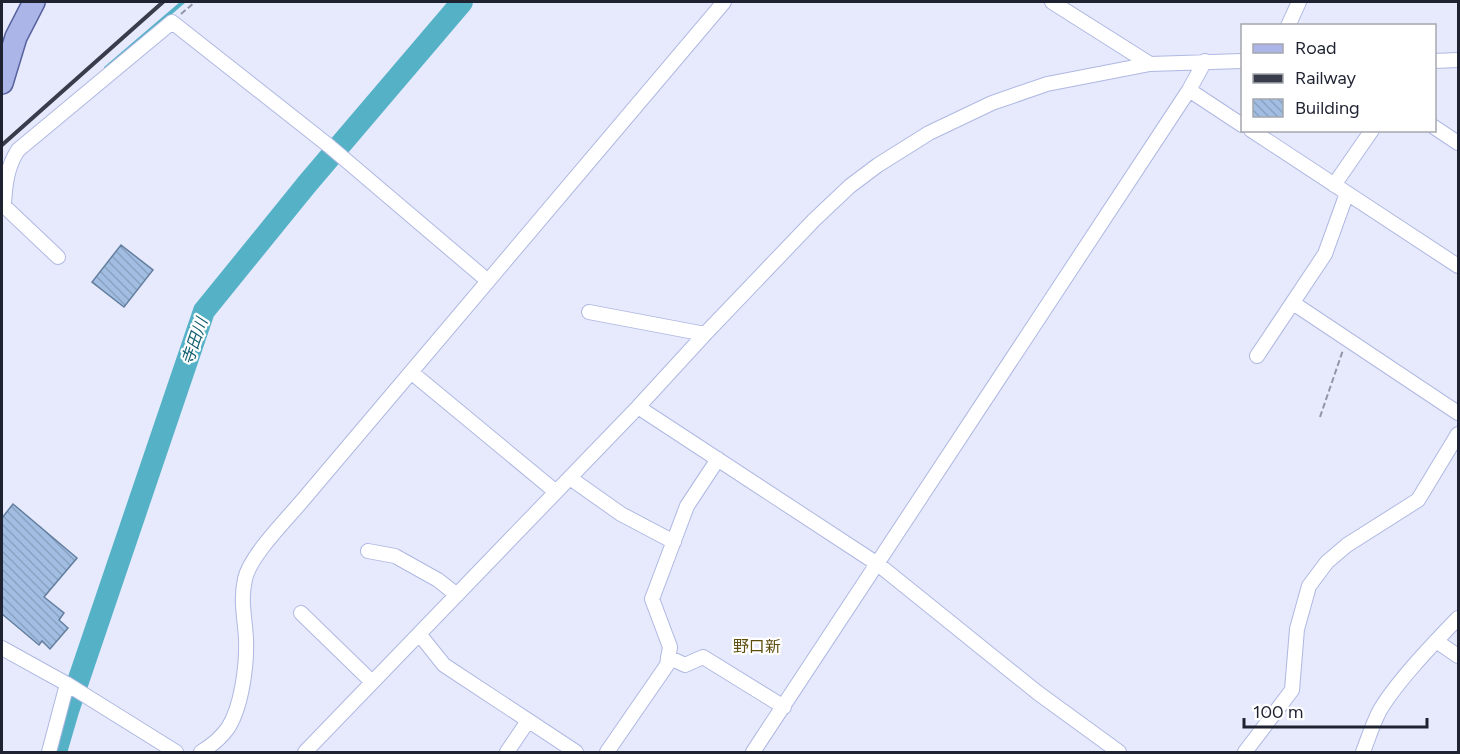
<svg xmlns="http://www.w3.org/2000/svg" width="1460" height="754" viewBox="0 0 1460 754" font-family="Figtree,'Noto Sans JP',sans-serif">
	<defs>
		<pattern id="building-back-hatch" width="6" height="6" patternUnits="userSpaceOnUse" patternTransform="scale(1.5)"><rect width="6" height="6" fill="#a1bde1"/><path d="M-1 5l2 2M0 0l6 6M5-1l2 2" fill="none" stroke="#8aa2c2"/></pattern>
	</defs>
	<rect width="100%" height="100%" fill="#e6eafc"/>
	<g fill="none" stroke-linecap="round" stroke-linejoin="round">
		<path stroke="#55b1c6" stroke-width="4" d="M106,68L183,2"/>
		<path stroke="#55b1c6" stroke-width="22" d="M56,752L68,711L204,311L307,184L462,2"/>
	</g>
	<path fill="url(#building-back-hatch)" stroke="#647e9f" stroke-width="1.5" d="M121,245L153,270L124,307L92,282Z
		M13,504L77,558L44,597L64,613L59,620L68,628L50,649L42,641L39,645L2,614V518Z"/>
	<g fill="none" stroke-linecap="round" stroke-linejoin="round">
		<defs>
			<path id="street" d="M1052,2L1150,64
				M1288,26L1299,2
				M1434,61L1458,60
				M1189,90L1242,125
				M1434,127L1458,143
				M1251,130L1458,266
				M1334,185L1372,130
				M2,204L58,257
				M4,205C5,185 7,167 18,150L172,22L328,145L488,281
				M1293,303L1458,413
				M589,312L705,334
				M1257,356L1325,254L1347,193
				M411,372L556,492
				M638,407L879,565L1038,693L1119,752
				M570,478L621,514L674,542
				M368,551L395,556L438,580L457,595
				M301,613L372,682
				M420,635L444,665L576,752
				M1436,641L1458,656
				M2,648L67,684
				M668,657L685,665L703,657L784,707
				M49,752L67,684L176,752
				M201,752C211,746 220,739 228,728C242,706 247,664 246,639C245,617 240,602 245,579C250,556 286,520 302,501L724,2
				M305,752L638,407L705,334L814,220L850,186L878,165L929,133L992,103L1047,84L1150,64L1242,61
				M507,752L528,721
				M607,752L667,665L670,647L652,599L687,506L718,459
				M753,752L1189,90L1205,61
				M1245,752L1292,690L1297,629L1309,586L1327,562L1347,545L1418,500L1458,434
				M1363,752C1368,739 1373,723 1380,710C1398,680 1434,643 1458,618"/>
			<path id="primary" d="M2,83L16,37L34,2"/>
		</defs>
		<use href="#street" stroke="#afb8e2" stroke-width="16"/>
		<use href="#primary" stroke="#57629e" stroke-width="24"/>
		<path stroke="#9195a6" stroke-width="2" stroke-dasharray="6 3" stroke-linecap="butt" d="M181,14L195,2
			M1320,417L1343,350"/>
		<use href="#street" stroke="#fff" stroke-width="14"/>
		<use href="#primary" stroke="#acb5e8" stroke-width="21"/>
		<path stroke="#383c4b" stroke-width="4" d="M2,145L163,2"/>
	</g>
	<g text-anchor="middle" stroke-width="4.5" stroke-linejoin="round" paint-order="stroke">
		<g font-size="16" font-style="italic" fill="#176271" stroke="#fff">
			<text transform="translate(194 341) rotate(-71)" y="6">寺田川</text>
		</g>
		<g font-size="16" fill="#5d4e0f" stroke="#fff">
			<text x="757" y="652">野口新</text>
		</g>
	</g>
	<rect width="1460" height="754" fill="none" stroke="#1e2231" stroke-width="6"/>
	<rect x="1241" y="24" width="195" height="108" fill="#ffffff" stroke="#a5a7ad" stroke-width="1.5"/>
	<rect x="1253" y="44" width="30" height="9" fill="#acb5e8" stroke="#a5a7ad" stroke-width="1.5"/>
	<text x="1295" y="54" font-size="18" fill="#1e2231">Road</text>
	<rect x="1253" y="74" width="30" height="9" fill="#383c4b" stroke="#a5a7ad" stroke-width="1.5"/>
	<text x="1295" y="84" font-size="18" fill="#1e2231">Railway</text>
	<rect x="1253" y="99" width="30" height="18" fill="url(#building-back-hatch)" stroke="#a5a7ad" stroke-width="1.5"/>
	<text x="1295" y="114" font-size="18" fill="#1e2231">Building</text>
	<path d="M1244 718v9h183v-9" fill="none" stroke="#1e2231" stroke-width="3"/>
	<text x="1253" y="718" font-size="18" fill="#1e2231" stroke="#ffffff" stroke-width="4.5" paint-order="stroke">100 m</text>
</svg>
